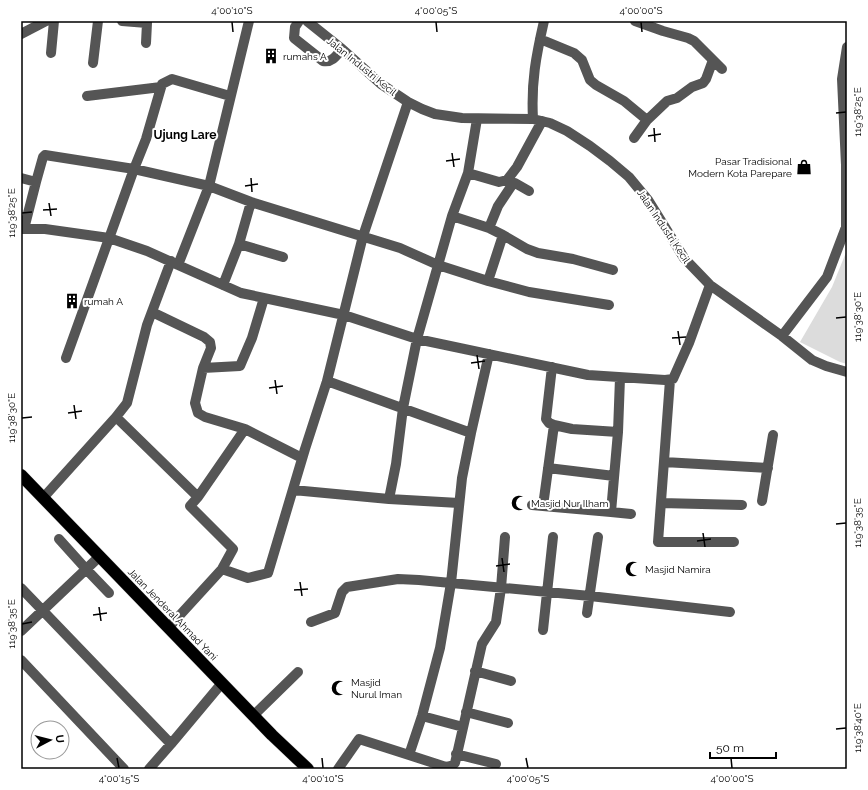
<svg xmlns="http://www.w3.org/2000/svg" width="868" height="790" viewBox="0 0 868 790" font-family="Raleway,sans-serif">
	<rect width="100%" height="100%" fill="#fff"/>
	<path fill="#dcdcdc" d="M847,250V364L840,362L800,342L832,287Z"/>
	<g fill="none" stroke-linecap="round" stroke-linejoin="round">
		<defs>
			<path id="highway" d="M21,475L272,735L308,769"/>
		</defs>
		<use href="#highway" stroke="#dbdbdb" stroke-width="13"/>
		<path stroke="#555" stroke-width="10" d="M122,21L147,23V21
			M299,21L295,27L294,38L323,61C332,63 337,55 342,49
			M307,21L342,49L381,84L408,102L422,109L435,114L462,118L533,119L550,123L567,131L590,146L610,161L629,177L648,200L684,258L710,285L782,336L812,360L826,366L847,372
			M635,21L663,31L688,38L694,41L722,69
			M21,34L46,21
			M540,39L574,53L582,60L590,80L596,85L624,101L647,120L667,101L677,98L692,87L703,83L706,79L713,60
			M146,43L147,23
			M51,53L54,21
			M93,63L98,21
			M87,96L161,87
			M533,119C531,82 536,56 544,21
			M634,138L647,120
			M468,173L499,182L507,180L517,167L542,121
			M21,178L36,182L43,157L45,155L134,169L209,186L251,202L400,248L438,265L488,281L529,292L609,305
			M452,216L489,228L503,235
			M489,228L498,206L512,185L515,183L529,191
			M21,229H45L109,238L147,251L178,265L209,186L249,21
			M24,229L36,182
			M239,244L283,257
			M178,265L241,293L344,315L417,339L588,375L665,380L673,379L689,343L710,285
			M488,281L503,235L527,249L538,253L573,259L613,270
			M223,285L239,244L251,202
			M264,298L252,338L240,366L203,368L195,403L198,413L205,417L245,429L302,458
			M152,312L204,337L210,342L211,348L203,368
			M782,336L827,277L846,227V165L842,79L847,47
			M66,358L134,169L146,139L162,84L172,79L230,96
			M670,380L658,542H734
			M327,381L471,433L489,354
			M116,417L198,497L190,506L233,549L222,569L169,627
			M554,425L572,429L618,432
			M664,462L768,468
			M548,468L614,476
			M293,490L389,499
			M198,497L245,429
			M43,498L116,417L127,403L147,325L171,261
			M762,501L773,435
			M459,503L389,499L396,464L403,408L417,339L452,216L468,173L477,119
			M661,503L742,505
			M532,505L543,506L554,425L549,423L546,419L552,367
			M543,506L611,512L618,432L620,378
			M611,512L631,514
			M59,539L86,569L109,593
			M222,569L248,578L268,573L305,449L327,381L363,236L408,102
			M21,588L171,744
			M587,613L598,537
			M311,622L335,613L342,592L347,587L398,579L419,580L590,596L730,612
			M543,630L553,537
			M21,631L100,556
			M21,660L124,769
			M475,671L511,681
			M466,712L508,723
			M254,715L298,672
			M422,716L463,727
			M456,754L496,764
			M409,755L446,767L451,766L455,763L482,644L496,622L501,588L505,537
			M149,769L171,744L222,683
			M338,769L359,739L409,755L422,716L440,648L451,583L462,478L471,433"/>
		<use href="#highway" stroke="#000" stroke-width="12"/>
	</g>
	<path fill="none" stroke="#000" stroke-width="1.5" d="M232,22L233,32M436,22L437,32M641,22L642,32M836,113L846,112M654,128L655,142M648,136L661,134M452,153L454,167M446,161L460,159M251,178L252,192M245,186L258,184M49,203L51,216M43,210L57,209M22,213L32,212M836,318L846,317M678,331L680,345M672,338L686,337M477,355L479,369M471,363L485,361M275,380L277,394M269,388L283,386M74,405L76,419M68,413L82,411M22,418L32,417M836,524L846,523M703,533L705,547M697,541L711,539M502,558L504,572M496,566L510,564M300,582L302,596M294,590L308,589M99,607L101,621M93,615L107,613M22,624L32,622M836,729L846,728M117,758L119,768M322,758L323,768M526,758L528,768M731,758L732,768"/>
	<defs>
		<symbol id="building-bare" viewBox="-9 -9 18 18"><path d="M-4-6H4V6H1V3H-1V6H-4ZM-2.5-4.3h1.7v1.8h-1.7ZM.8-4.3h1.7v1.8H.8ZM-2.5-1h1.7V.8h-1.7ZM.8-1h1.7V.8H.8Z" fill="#000" stroke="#fff" stroke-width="2.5" paint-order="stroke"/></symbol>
		<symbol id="shop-bare" viewBox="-9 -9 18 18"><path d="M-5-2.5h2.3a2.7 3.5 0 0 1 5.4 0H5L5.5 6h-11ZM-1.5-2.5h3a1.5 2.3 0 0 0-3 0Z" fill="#000" stroke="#fff" stroke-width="2.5" paint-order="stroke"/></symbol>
		<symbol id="mosque-bare" viewBox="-9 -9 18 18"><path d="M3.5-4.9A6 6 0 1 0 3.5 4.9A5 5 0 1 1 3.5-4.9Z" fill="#000" stroke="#fff" stroke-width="2.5" paint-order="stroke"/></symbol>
	</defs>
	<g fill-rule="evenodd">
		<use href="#building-bare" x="260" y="45" width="22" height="22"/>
		<use href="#shop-bare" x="793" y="156" width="22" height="22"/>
		<use href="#building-bare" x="61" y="290" width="22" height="22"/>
		<use href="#mosque-bare" x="508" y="492" width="22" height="22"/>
		<use href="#mosque-bare" x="622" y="558" width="22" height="22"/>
		<use href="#mosque-bare" x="328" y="677" width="22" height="22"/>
	</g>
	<g text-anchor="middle" stroke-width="4" stroke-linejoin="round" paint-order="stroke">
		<g font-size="10" fill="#000" stroke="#fff" text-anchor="start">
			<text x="283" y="60">rumahs A</text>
			<text x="792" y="165" text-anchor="end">Pasar Tradisional<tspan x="792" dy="12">Modern Kota Parepare</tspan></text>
			<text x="84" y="305">rumah A</text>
			<text x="531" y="507">Masjid Nur Ilham</text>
			<text x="645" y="573">Masjid Namira</text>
			<text x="351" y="686">Masjid<tspan x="351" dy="12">Nurul Iman</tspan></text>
		</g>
		<g font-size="10" fill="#000" stroke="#fff">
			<text transform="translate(362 66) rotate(39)" y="4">Jalan Industri Kecil</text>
			<text transform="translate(664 226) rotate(56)" y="4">Jalan Industri Kecil</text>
			<text transform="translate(173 614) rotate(46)" y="4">Jalan Jenderal Ahmad Yani</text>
		</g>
		<g font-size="12" font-weight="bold" fill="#000" stroke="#fff">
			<text x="185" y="139">Ujung Lare</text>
		</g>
	</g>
	<rect width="868" height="790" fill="none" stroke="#ffffff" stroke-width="44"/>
	<g transform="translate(50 740) rotate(83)"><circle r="19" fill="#ffffff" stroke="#999999"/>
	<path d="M0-3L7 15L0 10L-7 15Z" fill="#000000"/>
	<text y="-6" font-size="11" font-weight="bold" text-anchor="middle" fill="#000000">U</text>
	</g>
	<path d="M710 752v6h66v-6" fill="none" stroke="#000000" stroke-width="2"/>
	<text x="716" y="752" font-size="12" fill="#000000" stroke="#ffffff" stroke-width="3" paint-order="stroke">50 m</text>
	<rect x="22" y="22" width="824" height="746" fill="none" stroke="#000" stroke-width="1.5"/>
	<g font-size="10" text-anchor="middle" fill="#000">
		<text x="232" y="14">4°00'10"S</text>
		<text x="436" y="14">4°00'05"S</text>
		<text x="641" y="14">4°00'00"S</text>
		<text transform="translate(857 112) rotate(-90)" y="4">119°38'25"E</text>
		<text transform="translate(11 213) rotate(-90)" y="4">119°38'25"E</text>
		<text transform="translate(857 317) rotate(-90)" y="4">119°38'30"E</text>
		<text transform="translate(11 418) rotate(-90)" y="4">119°38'30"E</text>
		<text transform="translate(857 523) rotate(-90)" y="4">119°38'35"E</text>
		<text transform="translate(11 624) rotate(-90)" y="4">119°38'35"E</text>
		<text transform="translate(857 728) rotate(-90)" y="4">119°38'40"E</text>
		<text x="119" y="782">4°00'15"S</text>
		<text x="323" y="782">4°00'10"S</text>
		<text x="528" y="782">4°00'05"S</text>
		<text x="732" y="782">4°00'00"S</text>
	</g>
</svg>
